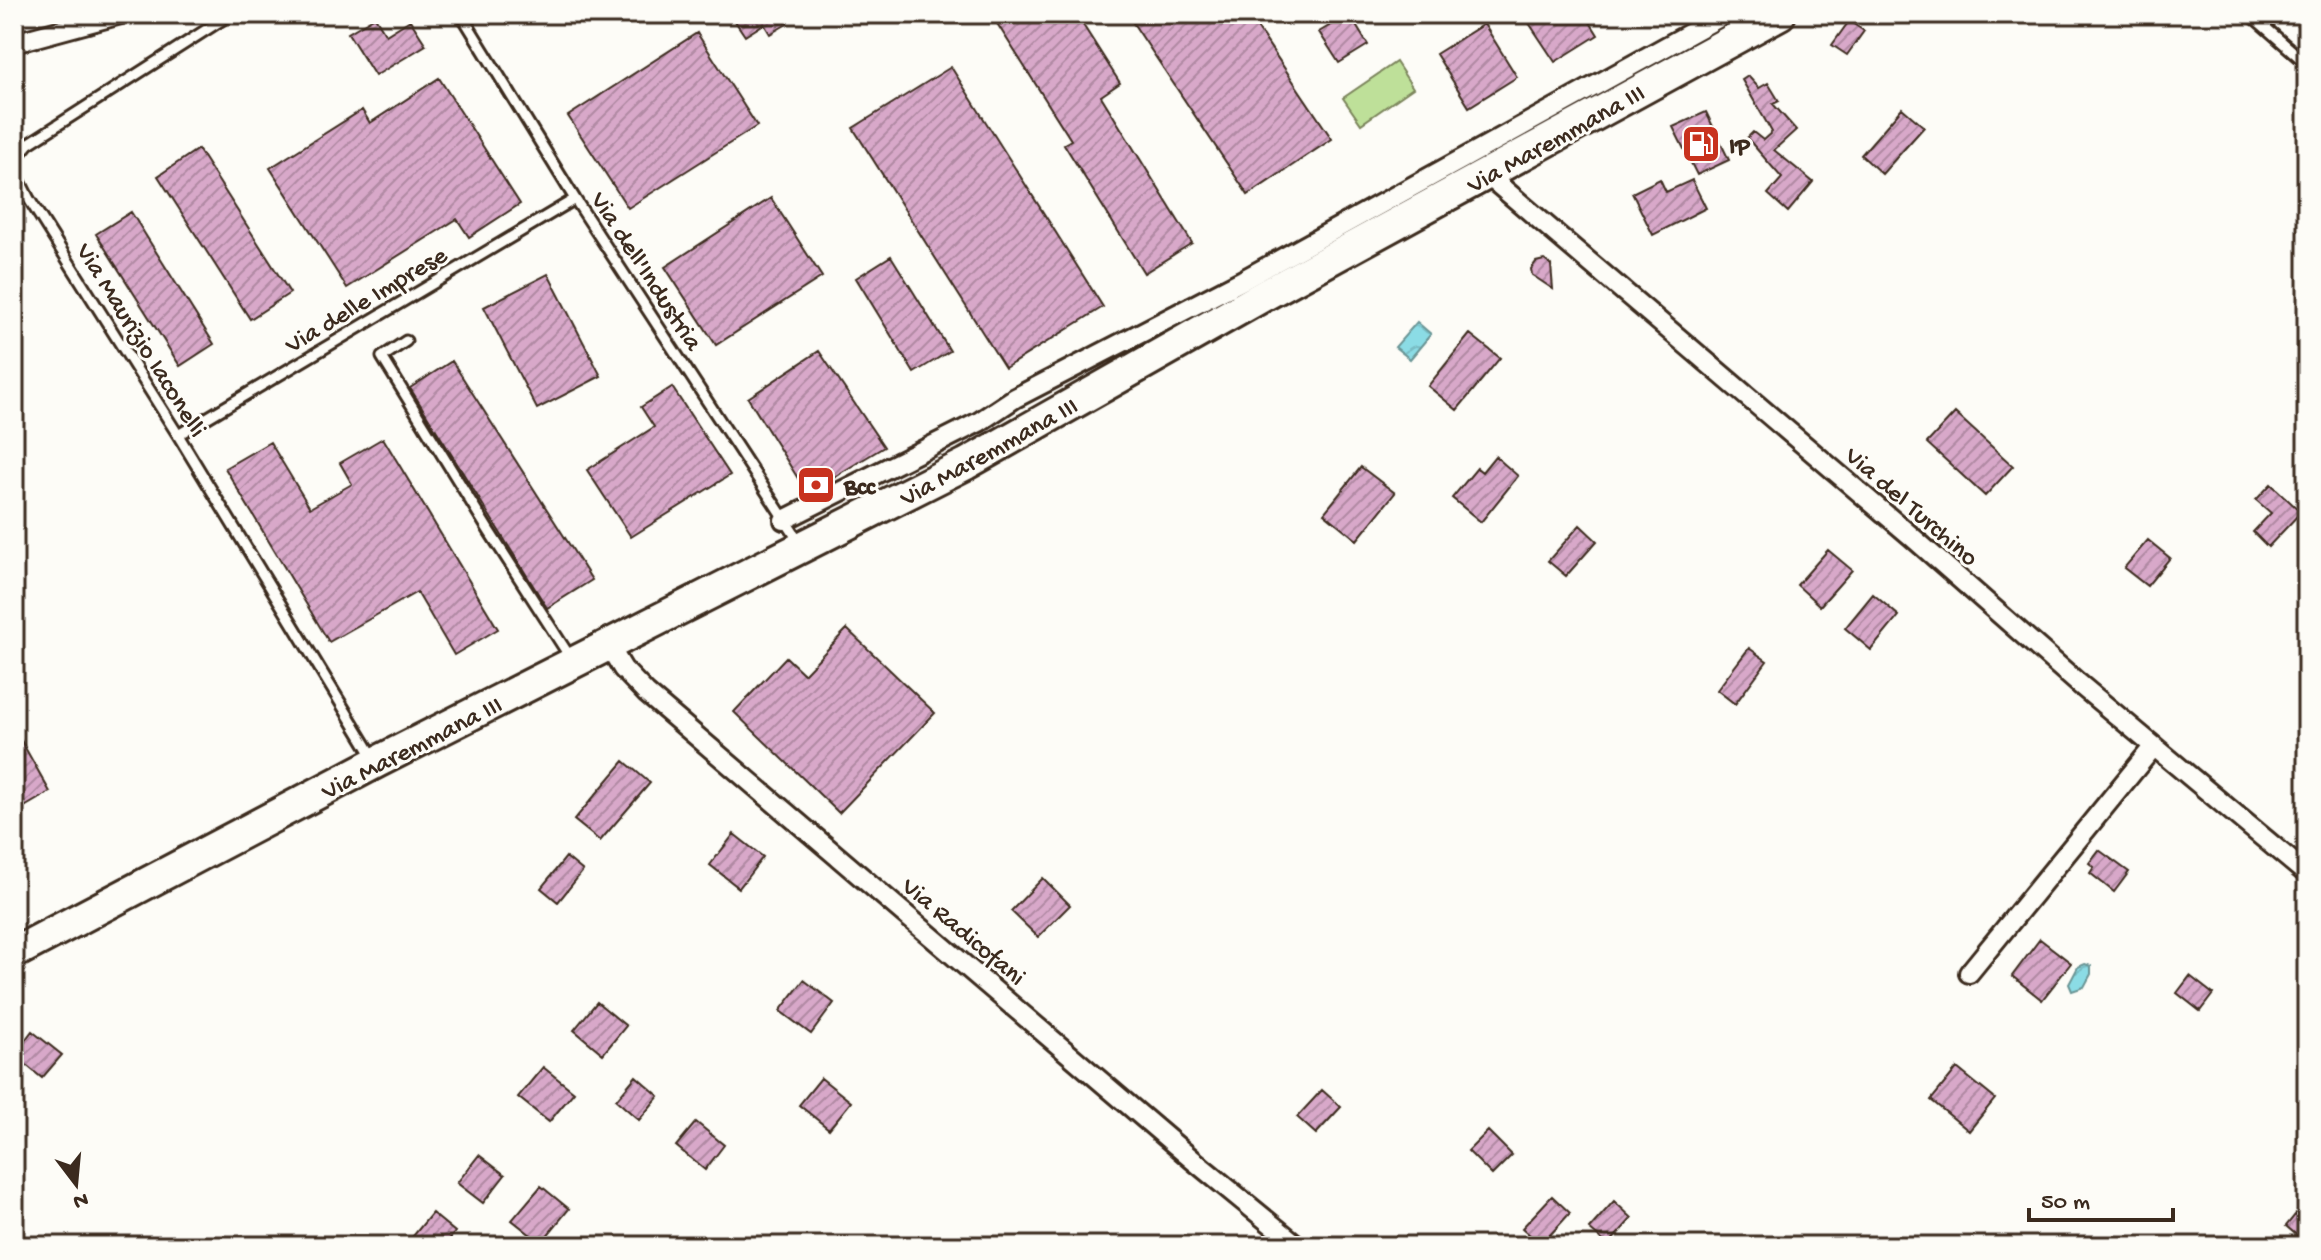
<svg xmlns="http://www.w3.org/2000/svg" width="2321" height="1260" viewBox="0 0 2321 1260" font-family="'Gochi Hand',sans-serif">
	<defs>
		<pattern id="water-waves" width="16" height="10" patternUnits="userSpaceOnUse" patternTransform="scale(2)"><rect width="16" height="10" fill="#8bdce5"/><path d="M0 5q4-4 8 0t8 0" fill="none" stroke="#79bdc4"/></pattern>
		<pattern id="building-hatch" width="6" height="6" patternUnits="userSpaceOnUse" patternTransform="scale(2)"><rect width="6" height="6" fill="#d8a8c9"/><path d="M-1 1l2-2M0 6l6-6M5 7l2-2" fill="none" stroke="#b089a3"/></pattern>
	</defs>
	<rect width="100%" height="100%" fill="#fdfcf7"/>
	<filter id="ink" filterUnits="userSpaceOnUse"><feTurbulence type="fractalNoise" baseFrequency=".0125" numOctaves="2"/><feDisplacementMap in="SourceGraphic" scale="16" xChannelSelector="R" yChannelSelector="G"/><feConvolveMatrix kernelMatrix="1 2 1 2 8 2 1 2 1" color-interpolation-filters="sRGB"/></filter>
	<g filter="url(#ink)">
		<path fill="#bee099" stroke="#7c855c" stroke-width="2" d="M1396,62L1413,88L1361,124L1343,98Z"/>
		<path fill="url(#water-waves)" stroke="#6b9595" stroke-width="2" d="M1417,322L1431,334L1410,359L1395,347Z
			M2085,964L2091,966V974L2084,987L2072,991L2069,984L2078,967Z"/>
		<path fill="url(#building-hatch)" stroke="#3b2a1e" stroke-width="2" d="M747,14H781L787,24L770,34L764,24L745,36L735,21Z
			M991,14H1076L1120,83L1101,96L1192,243L1144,273L1064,144L1071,140Z
			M1127,14H1248L1332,139L1248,195Z
			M1349,14L1368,45L1339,63L1319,32Z
			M1523,14H1585L1598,35L1555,62Z
			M375,17L386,35L410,20L426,45L375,76L348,33Z
			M1849,21L1864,31L1847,55L1832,45Z
			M1484,24L1517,77L1469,107L1436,54Z
			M697,33L757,126L628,208L568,116Z
			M951,67L1103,307L1005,368L853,128Z
			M1748,76L1759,88L1768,83L1779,101L1773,104L1796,130L1774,150L1813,182L1788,212L1768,194L1782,178L1747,138L1753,132L1763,140L1772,132L1742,80Z
			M439,78L520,204L469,237L457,219L347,288L270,168L362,110L370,123Z
			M1902,108L1924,127L1882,174L1861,155Z
			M1706,112L1729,160L1697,175L1673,127Z
			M198,149L290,293L250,319L158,176Z
			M1660,179L1666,192L1692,180L1706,208L1653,235L1632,193Z
			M771,198L822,277L716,345L665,267Z
			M131,212L214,344L180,366L96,234Z
			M891,256L950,351L914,373L856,278Z
			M1544,260L1551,265L1553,289L1532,275L1531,269L1536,262Z
			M548,274L601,376L537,409L484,307Z
			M1470,334L1500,358L1457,410L1428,386Z
			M819,351L884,447L807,493L748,398Z
			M452,361L592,580L547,608L410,388Z
			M672,387L730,475L631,537L587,470L654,427L641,407Z
			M1955,413L2013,466L1985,496L1927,443Z
			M383,438L498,629L454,655L417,592L329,642L225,468L270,442L310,508L352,484L340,463Z
			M1495,456L1518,476L1481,522L1452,498L1477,468L1482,472Z
			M1361,467L1395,493L1357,540L1324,513Z
			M2271,484L2301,512L2268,547L2253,532L2271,513L2256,500Z
			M1580,525L1597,541L1566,576L1548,561Z
			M2148,540L2170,558L2147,586L2124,568Z
			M1828,550L1852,570L1820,606L1797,585Z
			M1873,594L1899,616L1871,650L1845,628Z
			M847,629L935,713L839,813L734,712L786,657L804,674Z
			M1749,648L1767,661L1735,704L1717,690Z
			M14,728L50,792L14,813Z
			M624,761L650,783L600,841L574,820Z
			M734,834L763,857L739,888L710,865Z
			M2099,850L2129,872L2114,892L2090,873L2094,867L2089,863Z
			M566,857L583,871L558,902L541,888Z
			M1043,878L1070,905L1038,937L1011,911Z
			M2040,939L2071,963L2042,1000L2012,976Z
			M2190,976L2213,994L2200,1011L2177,993Z
			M804,980L834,1003L811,1034L780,1011Z
			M597,1002L626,1026L603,1054L574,1030Z
			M32,1031L62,1055L42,1078L14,1055Z
			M543,1067L574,1092L549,1122L518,1097Z
			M1957,1068L1995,1099L1969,1131L1931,1100Z
			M636,1076L659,1096L639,1120L616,1100Z
			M821,1078L851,1102L829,1129L799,1105Z
			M1322,1090L1341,1107L1316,1134L1297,1117Z
			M696,1122L724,1145L705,1170L676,1146Z
			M1488,1131L1512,1155L1492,1175L1468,1151Z
			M479,1155L505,1175L483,1203L457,1183Z
			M541,1186L569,1209L541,1243L512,1220Z
			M1552,1196L1570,1213L1541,1245L1522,1228Z
			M2307,1200V1244L2286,1226Z
			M1614,1201L1632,1218L1608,1245L1589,1229Z
			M432,1213L455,1232L444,1246H405Z"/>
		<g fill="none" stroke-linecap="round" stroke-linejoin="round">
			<defs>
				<path id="service" d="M461,14L575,199L800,543
					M2250,14L2307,64
					M18,156L28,144L231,14
					M15,171L29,199L178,435L374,758
					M406,341L382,357L489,531L570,657
					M178,435L575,199"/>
				<path id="minor" d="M14,43L121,14
					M14,138L15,173
					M1486,174L1911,536L2077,682L2307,874
					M784,520L979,422L1015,398L1243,280L1725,14
					M609,646L623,669L646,693L1193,1160L1298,1246
					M1969,973L2154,746"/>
				<path id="primary" d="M14,953L377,762L966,464L1263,296L1780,14"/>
			</defs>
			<use href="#service" stroke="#3b2a1e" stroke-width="15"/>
			<use href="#minor" stroke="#3b2a1e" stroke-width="24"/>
			<use href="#primary" stroke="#3b2a1e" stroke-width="36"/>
			<use href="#service" stroke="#fdfcf7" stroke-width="9"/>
			<use href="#minor" stroke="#fdfcf7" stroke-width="18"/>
			<use href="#primary" stroke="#fdfcf7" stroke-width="30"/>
		</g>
	</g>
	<defs>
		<symbol id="fuel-square" viewBox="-11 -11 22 22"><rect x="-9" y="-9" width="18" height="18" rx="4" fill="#c8321e" stroke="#fdfcf7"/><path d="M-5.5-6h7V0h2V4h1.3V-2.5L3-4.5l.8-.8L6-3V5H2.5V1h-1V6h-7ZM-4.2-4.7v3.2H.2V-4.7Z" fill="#fff"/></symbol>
		<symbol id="bank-square" viewBox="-11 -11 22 22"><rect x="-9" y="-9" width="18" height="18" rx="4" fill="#c8321e" stroke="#fdfcf7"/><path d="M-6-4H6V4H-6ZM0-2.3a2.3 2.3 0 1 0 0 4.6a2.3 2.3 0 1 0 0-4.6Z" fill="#fff"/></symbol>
	</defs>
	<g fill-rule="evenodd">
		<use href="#fuel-square" x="1679" y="122" width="44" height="44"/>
		<use href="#bank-square" x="794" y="463" width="44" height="44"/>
	</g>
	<g text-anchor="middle" stroke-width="6" stroke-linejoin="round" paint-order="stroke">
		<g font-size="26" fill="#3b2a1e" stroke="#fdfcf7">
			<text transform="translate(1555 137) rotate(-29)" y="9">Via Maremmana III</text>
			<text transform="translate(648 270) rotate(57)" y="9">Via dell'Industria</text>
			<text transform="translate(365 298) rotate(-31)" y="9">Via delle Imprese</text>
			<text transform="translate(143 339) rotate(58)" y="9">Via Maurizio Iaconelli</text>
			<text transform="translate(988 450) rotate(-29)" y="9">Via Maremmana III</text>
			<text transform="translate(1913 505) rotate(41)" y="9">Via del Turchino</text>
			<text transform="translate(411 746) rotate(-27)" y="9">Via Maremmana III</text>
			<text transform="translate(965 930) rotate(40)" y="9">Via Radicofani</text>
		</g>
		<g font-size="26" font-weight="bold" fill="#3b2a1e" stroke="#fdfcf7" text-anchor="start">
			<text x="1729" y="153">IP</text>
			<text x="844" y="494">Bcc</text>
		</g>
	</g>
	<rect width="2321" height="1260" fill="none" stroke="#fdfcf7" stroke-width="48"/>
	<rect x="24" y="24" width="2273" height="1212" fill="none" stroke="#3b2a1e" stroke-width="3" filter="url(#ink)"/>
	<g transform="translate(76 1184) rotate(164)" stroke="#fdfcf7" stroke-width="6" paint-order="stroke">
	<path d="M0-6L14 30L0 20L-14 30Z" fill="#3b2a1e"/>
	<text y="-12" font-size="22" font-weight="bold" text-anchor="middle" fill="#3b2a1e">N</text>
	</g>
	<path d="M2029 1208v12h144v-12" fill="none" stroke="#3b2a1e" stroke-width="4"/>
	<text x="2041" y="1208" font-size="24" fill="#3b2a1e" stroke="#fdfcf7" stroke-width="6" paint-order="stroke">50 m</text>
</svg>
